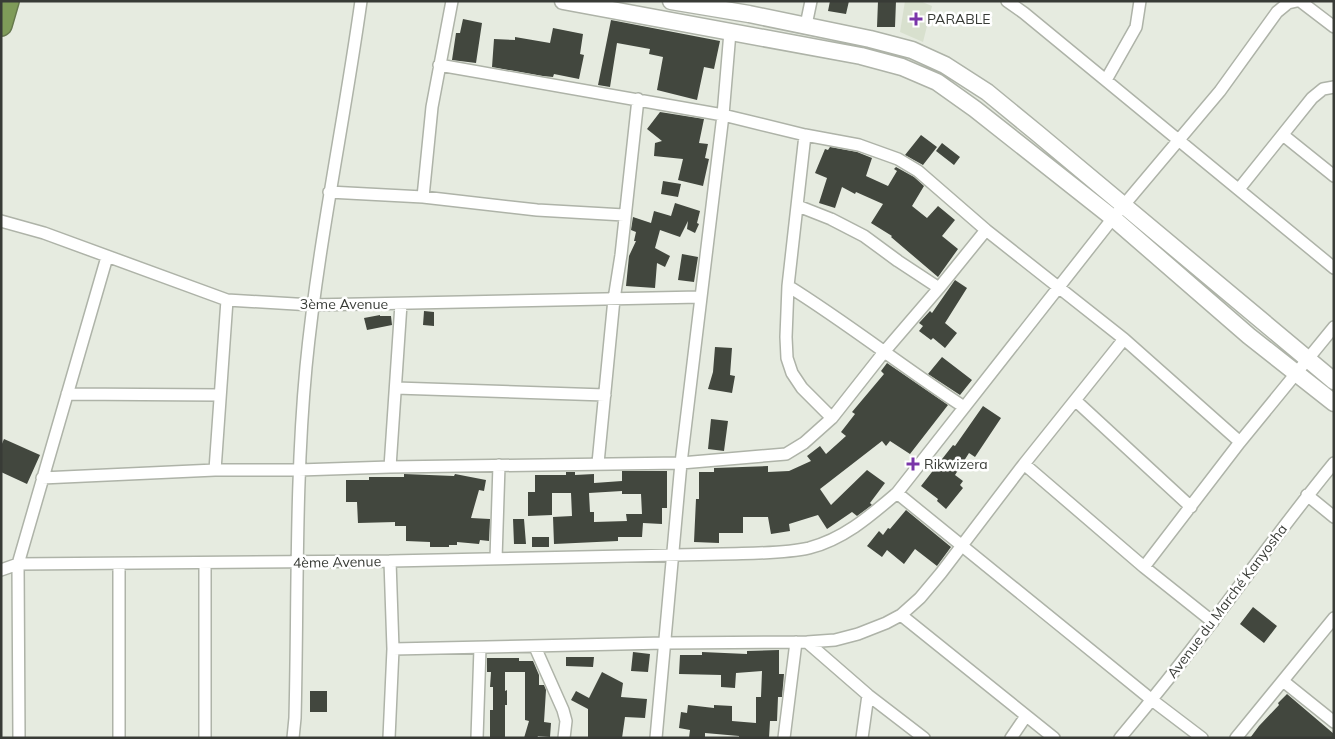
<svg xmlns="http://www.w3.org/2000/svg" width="1335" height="739" viewBox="0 0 1335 739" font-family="Mulish,sans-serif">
	<rect width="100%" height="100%" fill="#e6ebe0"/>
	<path fill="#d8e0ce" d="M905,1H920L932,6L923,42L900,32Z"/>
	<path fill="#42473e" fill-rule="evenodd" d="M830,1H849L846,14L828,11Z
		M878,1H896L895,27H877Z
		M463,19L482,23L476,63L452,60L456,33H460Z
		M611,20L720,41L714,69L704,67L697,100L657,90L663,57L649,54L650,49L617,43L610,87L598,85Z
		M553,28L583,34L580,54L584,55L579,79L554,74L553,77L543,76L492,67L494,39L515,40V37L550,43Z
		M660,112L704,119L699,143L708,144L705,158L709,159L703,186L678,180L683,159L654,156L655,143L662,141L647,129Z
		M921,135L937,147L923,165L905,155Z
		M942,143L960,157L954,165L936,151Z
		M830,147L857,152L872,158L866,176L888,186L897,171L894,169L896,167L914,177L924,186L912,206L927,218L938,206L955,220L942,236L958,249L938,277L891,237L892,236L871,223L883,204L856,192L855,194L842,187L835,208L819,203L827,178L815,173L825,149L828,150Z
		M663,181L681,184L678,197L661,194Z
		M675,203L700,211L697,223L699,224L695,233L687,229L688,221L680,237L660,230L655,248L670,256L665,267L657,263L655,288L626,286L629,256L636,241H634L636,232L631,230L633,217L651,223L654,211L671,216Z
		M682,254L698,257L694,282L678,280Z
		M955,280L967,288L945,323L957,333L945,348L933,338L931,340L919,331L923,326L919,323L930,311L932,313Z
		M424,311L434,312V326L423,325Z
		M380,315V316H391L392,325L367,330L364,318Z
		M715,347L732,348L730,375L735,376L732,393L708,389L713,372Z
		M942,357L972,380L960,395L928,374Z
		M887,363L948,405L910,454L890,441L886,446L882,441L820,489L831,505L867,470L885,483L870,503L872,505L857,516L852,512L827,529L818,515L789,524L790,531L771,534L768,517H743V533H719V543L694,542L696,499H699V472H714V468L768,466V472L789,471L811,461L807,456L820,446L826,454L846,436L841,432L855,414L852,412L884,374L881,371Z
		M983,406L1001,418L975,457L969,453L955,475L963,481L960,485L963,488L946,509L937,501L938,499L921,486L953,445L955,446Z
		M711,419L728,421L724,451L708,449Z
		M4,439L40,455L27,484L1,472V446Z
		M622,471H667V508H662V524L643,523L642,537H618V541L554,544L553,517L572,516L571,493H552V515L528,516V492H535V475H566V472H575V475L594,474V483L622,481ZM622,491V494H641L642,514H626L627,521L594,522V512H590L589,493Z
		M404,474L454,476L455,474L486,480L484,491L479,490L471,518L490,519L489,541L480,540L479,544L457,542V545H449V547H430V542L406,541V526H395V522L358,523L357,502H346V480H369V477H404Z
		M906,510L951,547L937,566L915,549L904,564L887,550L882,557L867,546L879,531L883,535L888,528L890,529Z
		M513,519H524L526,544H514Z
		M532,537H549V547H532Z
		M1253,607L1277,626L1264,643L1240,624Z
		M779,650V674H784L782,697H778L777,721H770L769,738H739V736L705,733V738H689L690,730L679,728L681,712L687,713L688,705L714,708V705L732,706V721L756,723V697H761L762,671L736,673L735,688L721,687V675L679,674L680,655H702V652L747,654V651Z
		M633,652L650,654L648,672L631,671Z
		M566,657H594L593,667L566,666Z
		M487,658H519V661H533L539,675V685H544L546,690L544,722L551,723L550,737L538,736L537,738H524L529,721L525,720V672H505V691L507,690V705H505V738H490V710H493V687H490L491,672H487Z
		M602,672L623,683L621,697L647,699L645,718L625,717L622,738H588V709L571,700L576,691L589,698Z
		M310,691H327V712H310Z
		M1287,694L1334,734V738H1250L1259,726L1279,705L1278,703Z"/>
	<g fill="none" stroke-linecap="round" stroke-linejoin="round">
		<defs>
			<path id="street" d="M1007,1L1024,13L1334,268
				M1300,1L1334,27
				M806,25L811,1
				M439,65L723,115L805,135L859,145L898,159L918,171L986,230L1124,339L1240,442
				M1106,80L1136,27L1140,1
				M805,135L788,286L786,337L787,358L792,373L802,388L832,418
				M1283,135L1334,176
				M1239,189L1312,98L1323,89L1334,87
				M329,192L423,197L537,210L624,215
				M423,197L432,107L452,1
				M798,206L831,219L864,236L898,261L939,288
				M1,221L44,233L227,300L312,305L700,297
				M788,286C849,324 904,368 964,407
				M396,388L605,395
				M67,394L219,395
				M1076,401L1191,507
				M598,463L614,299L621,255L638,99
				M1024,464L1144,567L1213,622
				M390,467L401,304
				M215,470L227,300
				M42,478L215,470H299L390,467L681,463L786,454L804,443L832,418L884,352L939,288L986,230
				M897,493L1152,700L1202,738
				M1307,495L1334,517
				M496,559L499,465
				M119,564V738
				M1144,567L1240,442L1334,327
				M1,570L18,564L390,561L723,554C749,553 783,554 809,548C844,539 870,516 897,493L1113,218L1220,91L1277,12L1288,3L1297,1
				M901,615L1054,738
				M807,642L868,695L924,738
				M535,647L563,710L566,721L564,738
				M393,649L665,643L807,642L835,640L858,634L886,623L901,615L920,598L941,573L1024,464L1124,339
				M1283,681L1334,722
				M19,738L18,564L107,257
				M205,738V563
				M293,738L295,718C298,601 295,484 306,367C318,244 344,123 361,1
				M389,738L393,649L390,561
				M477,738L480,648
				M656,738L681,463L723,115L730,32
				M784,738L796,642
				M862,738L868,695
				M1011,738L1026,716
				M1120,738C1152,700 1183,661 1213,621C1253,568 1292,514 1334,463
				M1236,738L1334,618"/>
			<path id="secondary" d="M563,1L861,56L902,67L937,82L975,109L1113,218L1249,336L1334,403
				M671,1L749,14L870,39L912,50L945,65L987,92L1037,133L1334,381"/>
			<path id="highway" d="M1,25L8,1"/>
		</defs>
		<use href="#street" stroke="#aeb3a8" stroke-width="14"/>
		<use href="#secondary" stroke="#aeb3a8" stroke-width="19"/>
		<use href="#highway" stroke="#66794d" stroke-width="24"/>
		<use href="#street" stroke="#fff" stroke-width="11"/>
		<use href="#secondary" stroke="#fff" stroke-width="16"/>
		<use href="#highway" stroke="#7f9b59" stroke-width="21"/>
	</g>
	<g fill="#7935a9" stroke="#fff" stroke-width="2">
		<path d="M913.5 11.5h5v5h5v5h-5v5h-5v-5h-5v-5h5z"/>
		<path d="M910.5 456.5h5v5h5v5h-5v5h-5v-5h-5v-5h5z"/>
	</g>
	<g text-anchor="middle" stroke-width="5" stroke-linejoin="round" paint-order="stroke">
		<g font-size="14" fill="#383b36" stroke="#fff" text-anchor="start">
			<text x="927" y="24">PARABLE</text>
			<text x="924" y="469">Rikwizera</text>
		</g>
		<g font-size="14" fill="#383b36" stroke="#fff">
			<text x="344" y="309">3ème Avenue</text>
			<text transform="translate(337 562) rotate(-1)" y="5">4ème Avenue</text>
			<text transform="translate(1227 601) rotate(-53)" y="5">Avenue du Marché Kanyosha</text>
		</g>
	</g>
	<rect width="1335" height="739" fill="none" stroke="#383b36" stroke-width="5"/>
</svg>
